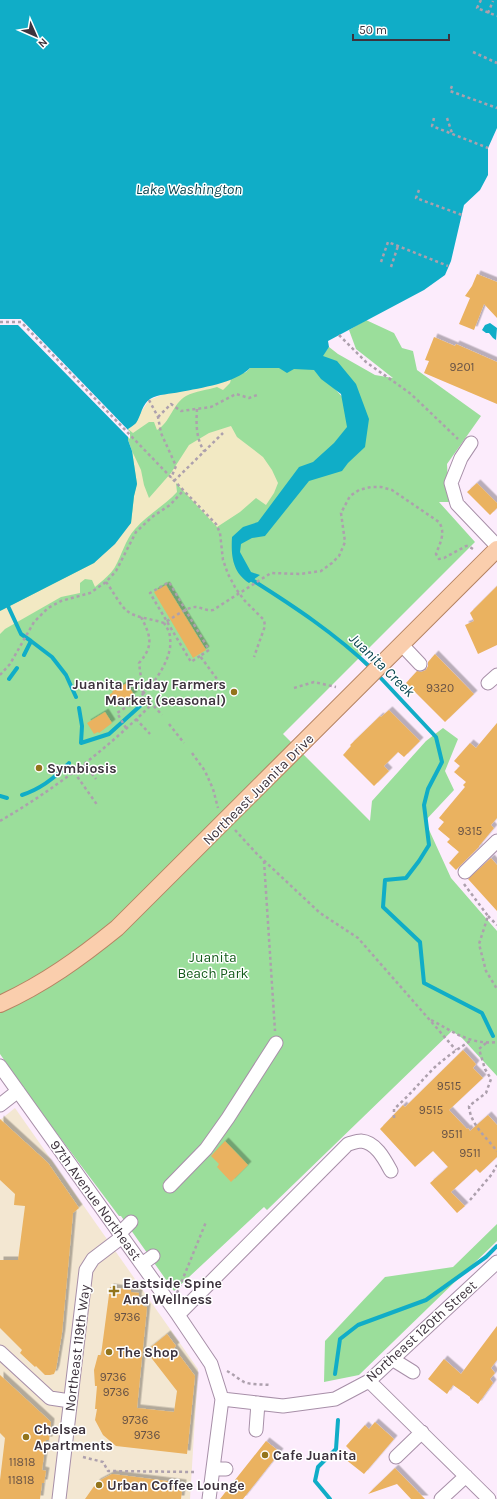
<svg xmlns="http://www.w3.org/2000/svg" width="497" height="1499" viewBox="0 0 497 1499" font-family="Karla,sans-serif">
	<defs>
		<filter id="shadow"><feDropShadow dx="3.5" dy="-3.5" stdDeviation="0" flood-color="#0004"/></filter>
	</defs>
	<rect width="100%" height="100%" fill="#fcecfc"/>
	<path fill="#f3e7d2" d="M15,1108L198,1369L190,1499H0V1120Z"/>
	<path fill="#9bde9b" d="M366,320L394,333L402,348L413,351L417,370L481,416L447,464L449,502H439L475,542L283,734L370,821L372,801L426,741L443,728L458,739L445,771L454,790L425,821L451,878L497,931V1076L462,1038L452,1031L267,1210L264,1207L174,1291L121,1216H119L34,1103L0,1054V611L132,451L128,440V429L141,412L246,372L250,368H279L314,366L368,425L322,356L329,347L338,354L375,375L393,378L356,349L349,330Z
		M497,1224V1241L359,1375L324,1382L325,1341L385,1277L453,1267Z"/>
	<path fill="#f2e9c3" d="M231,379L230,383L223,390L217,387C208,390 195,391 186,396C173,403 170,423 157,430L154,422H149L133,433L128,429L136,423L141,412L149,400L164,394L206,386Z
		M231,426L237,437L263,457L272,470L278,483L274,493L266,505L256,498L240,512L217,527L176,483L177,492C164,506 147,515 135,529C125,540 122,555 115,567C110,575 102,581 95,587L92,580L85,579L80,583V593L61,597L5,629L0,634V611L94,563L131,523L134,496L137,484L132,451L141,470L144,485L149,498L171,473L189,445L209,433Z"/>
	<path fill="#10adc7" d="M0,0H497V128L488,148V175L480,190L464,205L451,261L445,275L424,290L328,341L329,347L323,356L337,361L356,384L369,419L365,447L348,463L342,471L309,481L265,536L252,538L241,544L240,552L251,572L260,575L249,583C232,572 231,555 232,537L243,527L258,522L299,467L313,462L334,443L347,427L341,394L321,379L314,370L294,369L287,373L279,368H250C235,383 201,388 180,392C170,394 159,394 150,399C142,404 141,416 136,423C134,425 131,427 128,429V440L132,451L137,484L134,496L131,523L115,544L94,563L0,611Z
		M490,323L497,328L496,340L493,338L489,333H486L482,330L485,325Z"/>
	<path fill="#fcecfc" d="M0,319H21L130,432V439L18,325H0Z"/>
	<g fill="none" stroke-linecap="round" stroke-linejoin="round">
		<path stroke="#10adc7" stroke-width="4" d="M249,578C292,605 336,634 372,669
			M8,606L21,634L31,641L52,657L66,675L76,697
			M24,655L31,641
			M377,674L436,737L442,762L428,789L424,805L429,845L419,861L406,878L385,880L383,907L420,942L424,983L482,1013L493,1036
			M9,679L17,668
			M79,708L82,726L81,743L109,734L140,706
			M22,795C41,789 56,777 69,763
			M0,796L7,798
			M335,1374L340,1339L358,1325L426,1300L486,1257L497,1246
			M330,1499L315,1481L318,1467L336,1449L338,1420"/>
	</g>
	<path fill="#eab260" filter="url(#shadow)" d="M477,274L497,282V318L484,304L474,330L459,324L470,298L465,296L472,286Z
		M434,337L455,346L456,344L497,362V404L424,373L429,361L425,360Z
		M477,483L497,503V508L490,515L467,492Z
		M166,585L206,650L193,658L154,592Z
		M497,586V645L478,654L465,625L474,621L470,613Z
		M435,654L474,694L445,722L406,683L417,671L421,672L426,670L428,666V662Z
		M127,683L134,695L116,707L109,695L113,692L112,691Z
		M389,710L420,741L404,757L398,752L384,766L389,771L374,786L343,755L351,746L350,745L380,716L381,717Z
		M105,712L112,723L99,733L98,732L94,734L87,723Z
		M497,723V818L491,825L494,828L479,846V847L456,870L449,863L459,852L447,842L450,839L438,829L444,822L439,818L465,787L463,785L466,782L454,772L460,766L454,761L470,743L476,748Z
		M491,858L497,865V911L468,879Z
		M463,1050L476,1064L473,1068L483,1078L449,1110L467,1129L468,1128L470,1131L488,1115L497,1125V1157L480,1173L476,1169L451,1192L465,1206L457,1213L430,1183L448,1167L433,1151L415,1167L380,1129L403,1105L405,1107Z
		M0,1119L48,1163L79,1208L73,1213L62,1333L56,1369L54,1374L50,1375H45L36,1366L35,1367L20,1353L22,1350L0,1328V1260H18L25,1206L14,1205L15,1194L0,1180Z
		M225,1141L248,1165L231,1182L217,1167L219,1164L211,1156Z
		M110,1287L131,1290V1292L139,1293L138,1299L144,1300L143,1306L147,1307L137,1408L174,1412L177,1391L146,1351L167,1334L176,1346L174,1348L195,1376L187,1454L116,1446L103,1435L95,1420L97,1409H95L97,1386H95L94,1370L98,1355H101Z
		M497,1326V1360L491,1368L495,1373L490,1379L493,1383L478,1404L470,1398V1397L453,1385L447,1394L428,1379L444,1359L461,1374Z
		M0,1375L51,1422L49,1440H46L42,1470L46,1471L44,1483H42L40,1499H0V1480L5,1438L0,1433Z
		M375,1422L394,1439L364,1474L345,1459L352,1452L346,1446L365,1425L369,1429Z
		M266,1441L280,1452L243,1499H220Z
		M395,1468L425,1499H411L397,1484L368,1494Z
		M112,1474L183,1483L181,1499H85L97,1482Z"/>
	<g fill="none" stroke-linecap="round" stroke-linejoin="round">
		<defs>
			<path id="minor" d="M471,443L461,458L451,483L457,504L497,546
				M402,645L420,664
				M488,683L497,675
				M465,872L497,841
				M0,1066L178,1315L211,1364L222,1399L209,1499
				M0,1105L18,1091
				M170,1186L206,1149L228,1118L276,1043
				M120,1233L131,1222
				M142,1264L153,1256
				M178,1315L348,1144C352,1143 357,1141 361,1141C376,1142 385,1160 391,1171
				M0,1352L50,1398L70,1401
				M392,1359L413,1372
				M369,1381L489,1499
				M222,1399L283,1406L335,1399L369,1381L497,1262
				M256,1430L258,1403
				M396,1457L422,1432
				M213,1469H226
				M59,1499L86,1270L93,1259L122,1237
				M441,1499L466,1476"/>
			<path id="major" d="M0,1004C44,984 80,958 117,928L497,549"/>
		</defs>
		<use href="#minor" stroke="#a78fa8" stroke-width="15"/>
		<use href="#major" stroke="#b68362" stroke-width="18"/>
		<path stroke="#ada0ad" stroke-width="2.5" stroke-dasharray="3 3" stroke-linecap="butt" d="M481,0L477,8L497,16
			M488,13L493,1
			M473,52L497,63
			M452,86L450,91L497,108
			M434,118L432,126L488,148
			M447,118L452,133
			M419,190L416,198L462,215
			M381,262L388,242L448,266
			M391,267L398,246
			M0,322H21L216,524L220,533L223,560L228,574L236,589L245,601L264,620L265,626L254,657
			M339,335L366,362L411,394L458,439
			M149,400L158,417L161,433L176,466L171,478
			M197,409C196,424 196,438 204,451
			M158,417L171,404L181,411L211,407L236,394L249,398L257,395
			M174,481L223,433
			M106,582C113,591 119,604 127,611C136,618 153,619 164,623
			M141,617C151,636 154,646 139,663L143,693
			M200,656L191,662L150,593L169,582L209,650L200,656L217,679
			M0,675L10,664L34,622L48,608L61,601L90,593L106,582L116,571L136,532L152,517L170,505L183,491
			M294,688L314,682L336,687
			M143,694C156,681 173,657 170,638C170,632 167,628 164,623C171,619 187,607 195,607C201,607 205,611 213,610L271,573L300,574L321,571L332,563L339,556L345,542L341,513L350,496L359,490L371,487H381L392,490L439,522C446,533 440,543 436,554L439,559L444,558L466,546H468L473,549
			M136,719L150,734
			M169,724L184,743
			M126,728L117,713L131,704L143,694L162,715
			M192,753L205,771L213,789L218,808
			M84,764L96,779
			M74,772L98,806
			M0,821C55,789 107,749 152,704
			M235,830L257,854L320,913L358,938L456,1050
			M264,861L275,1031
			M464,884L488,916L479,944L486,971L497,989
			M488,916L497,925
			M431,1020C454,1032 470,1045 497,1042
			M486,1043L479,1049L485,1069L491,1079L486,1093L469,1106C470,1124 486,1137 497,1151
			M394,1118V1109C409,1096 421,1081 435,1067C446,1057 458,1049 470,1041
			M470,1200L492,1174L497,1165
			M177,1293L206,1222
			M227,1371C233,1374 238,1379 244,1382C251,1385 261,1384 270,1385
			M83,1457L103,1462L108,1471L194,1472"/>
		<use href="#minor" stroke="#fff" stroke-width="13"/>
		<use href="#major" stroke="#facead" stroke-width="16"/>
	</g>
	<g fill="#93741b" stroke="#fff" stroke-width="1.5">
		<circle cx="234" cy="692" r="4"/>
		<circle cx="39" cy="768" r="4"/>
		<path d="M112 1285h4v4h4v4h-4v4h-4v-4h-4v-4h4z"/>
		<circle cx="109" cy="1352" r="4"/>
		<circle cx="26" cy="1437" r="4"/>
		<circle cx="265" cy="1455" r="4"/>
		<circle cx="99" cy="1485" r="4"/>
	</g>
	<g text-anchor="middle" stroke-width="3" stroke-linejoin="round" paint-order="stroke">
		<g font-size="12" fill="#685346">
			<text x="462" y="371">9201</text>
			<text x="440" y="692">9320</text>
			<text x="470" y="835">9315</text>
			<text x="449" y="1090">9515</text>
			<text x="431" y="1114">9515</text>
			<text x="452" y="1138">9511</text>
			<text x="470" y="1157">9511</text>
			<text x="127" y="1321">9736</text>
			<text x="113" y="1381">9736</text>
			<text x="116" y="1396">9736</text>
			<text x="135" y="1424">9736</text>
			<text x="147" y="1439">9736</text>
			<text x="22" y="1466">11818</text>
			<text x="21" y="1484">11818</text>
		</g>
		<g font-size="14" font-weight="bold" fill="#3d333d" stroke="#fff" text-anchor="start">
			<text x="226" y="689" text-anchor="end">Juanita Friday Farmers<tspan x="226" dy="16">Market (seasonal)</tspan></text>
			<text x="47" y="773">Symbiosis</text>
			<text x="123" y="1288">Eastside Spine<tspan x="123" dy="16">And Wellness</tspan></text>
			<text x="117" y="1357">The Shop</text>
			<text x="34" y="1434">Chelsea<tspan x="34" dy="16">Apartments</tspan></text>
			<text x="273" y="1460">Cafe Juanita</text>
			<text x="107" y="1490">Urban Coffee Lounge</text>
		</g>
		<g font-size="14" fill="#3d333d" stroke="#fff">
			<text transform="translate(258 789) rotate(-45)" y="5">Northeast Juanita Drive</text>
			<text transform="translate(96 1200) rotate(54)" y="5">97th Avenue Northeast</text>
			<text transform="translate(421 1331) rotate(-42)" y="5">Northeast 120th Street</text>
			<text transform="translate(77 1348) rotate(-83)" y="5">Northeast 119th Way</text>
		</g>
		<g font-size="14" fill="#145b1b" stroke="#fff">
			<text x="213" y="962">Juanita<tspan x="213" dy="16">Beach Park</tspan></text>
		</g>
		<g font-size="15" font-style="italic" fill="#0a4651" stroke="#fff">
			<text x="189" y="194">Lake Washington</text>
			<text transform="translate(382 665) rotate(44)" y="5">Juanita Creek</text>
		</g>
	</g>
	<g transform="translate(36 36) rotate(135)" stroke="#ffffff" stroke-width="3" paint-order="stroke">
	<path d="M0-3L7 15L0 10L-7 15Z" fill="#3d333d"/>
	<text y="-6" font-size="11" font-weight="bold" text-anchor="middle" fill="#3d333d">N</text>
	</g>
	<path d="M353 34v6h96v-6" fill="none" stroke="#3d333d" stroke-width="2"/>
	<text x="359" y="34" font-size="12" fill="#3d333d" stroke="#ffffff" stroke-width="3" paint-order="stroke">50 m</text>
</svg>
